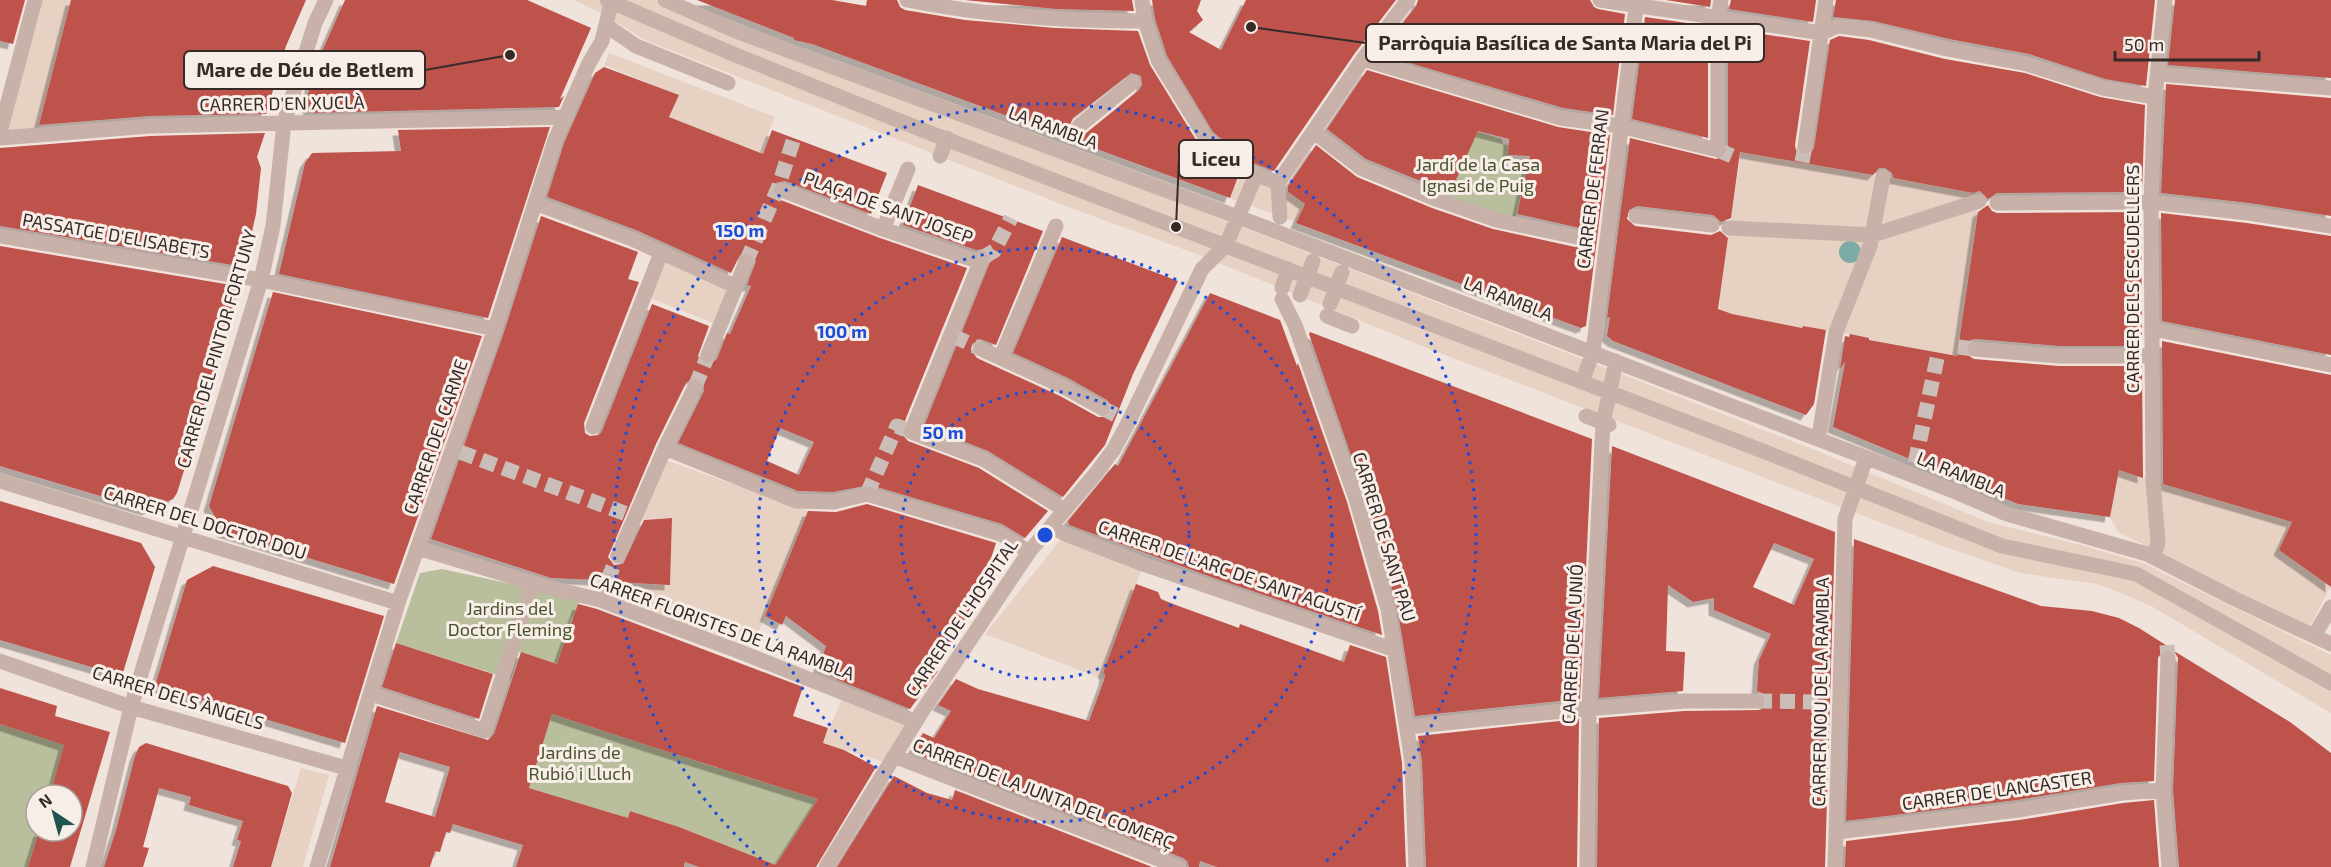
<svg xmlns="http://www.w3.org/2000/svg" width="2331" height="867" viewBox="0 0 2331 867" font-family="'Exo 2',sans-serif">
	<defs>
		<filter id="shadow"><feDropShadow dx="-5.5" dy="5.5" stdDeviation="0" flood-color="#0004"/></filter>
	</defs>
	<rect width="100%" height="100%" fill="#f0e3dc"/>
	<path fill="#b9be9c" d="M1455,125L1502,139L1503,144L1509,145L1508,166L1527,172L1515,219L1435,195L1449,160Z
		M442,569L580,599L574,617H572L567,633L569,634L557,664L519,652L511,679L396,643L420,573Z
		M552,714L718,768L725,745L741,775L818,799L776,865L679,827L630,811L628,818L529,788Z
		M55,716L72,721L50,795H36V831H39L28,867H0V724L48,739Z"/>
	<path fill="#e7d1c3" d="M35,0H71L38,131L0,132Z
		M574,0H655L1614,371L1812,449L1988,522L2081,545L2143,563L2331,655V713L2153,607L2126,595L2097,584L2020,573L1937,544L1432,350L1194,253L1071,208L731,74L647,41L601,13Z
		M609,53L775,117L760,153L669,117L678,95L604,65Z
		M1741,151L1980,194L1957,356L1871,340L1869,338L1804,326L1802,328L1720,312L1719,298Z
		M1243,169L1285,190L1305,204L1298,223L1230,198Z
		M661,253L737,287L720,326L645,296Z
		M657,457L808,511L753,646L597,595L603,581L670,584L672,518L630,520Z
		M2119,470L2280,519L2295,514L2280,550L2330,587L2309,629L2150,552L2144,545L2118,532L2110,517Z
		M1065,534L1143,564L1127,614L1103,673L1105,674L1103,679L985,634Z
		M844,694L910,719L884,762L823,743Z
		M301,768L329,775L303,867H271Z"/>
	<path fill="#7caca5" d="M1839 252a11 11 0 1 1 22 0a11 11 0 1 1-22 0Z"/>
	<path fill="#be534b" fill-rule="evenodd" filter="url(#shadow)" d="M0,0H25L13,44L0,41Z
		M71,0H306L286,46L266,114L150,116L39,125Z
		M345,0H527L591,28L560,99L564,96L559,107L310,113L306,102L315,67Z
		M697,0H832L866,6L867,0H897L900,7L905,10L965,20L1055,28L1138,31L1150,65L1198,143L1238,177L1230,198L812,44L794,40V38ZM1131,73L1141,76L1142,85L1139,90L1085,134L1080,136L1072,133L1069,127L1073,118Z
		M965,0H1132L1134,11L1056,9Z
		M1152,0H1201L1197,11L1203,20L1189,32L1221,50L1246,0H1396L1355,53L1274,171L1248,161L1213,132L1167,56L1155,19Z
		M1418,0H1590L1594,7L1598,9L1625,14L1613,115L1563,108L1379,54L1416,6Z
		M1666,0H1711L1710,7Z
		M1731,0H1816L1813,22L1729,9Z
		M1836,0H2155L2146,86L2105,79L2029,54L1949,39L1873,21L1833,17Z
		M2175,0H2331V78L2168,65Z
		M1645,17L1708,26V138L1632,119Z
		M1728,29L1810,41L1795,145L1796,150L1803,155H1809L1814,148L1830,40L1839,36L1869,40L1945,59L2025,73L2100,97L2145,105L2142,192L1997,193L1988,199L1980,191L1973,193L1893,178L1892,173L1885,168H1879L1873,175L1740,152L1731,218L1721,222L1713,215L1637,206L1629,210L1627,219L1635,226L1711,235L1720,231L1728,238L1718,309L1732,314L1802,328L1803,326L1826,330L1814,404L1806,415L1613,341L1607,336L1610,317L1607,318L1630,138L1716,159L1726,156L1728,150Z
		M604,67L679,95L669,117L763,154L772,130L887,173L871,214L785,181L775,183L773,192L778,199L880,238L967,268L902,428V434L908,441L979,468L1048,511L1025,538L1002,524L870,485L833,492L798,491L678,443L704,391L703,382L695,377L686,383L656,444L608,557L614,565L623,564L644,520L672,518L670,585L616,582L614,574L606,571L600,574L597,580L551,578L431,539L504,332L541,216L638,252L628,279L639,282L584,423L585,433L590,436L599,435L602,431L652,304L709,326L698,356L704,364H710L717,359L727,333L730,334L751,286L747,285L756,261L750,253L740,255L731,273L636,230L547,197L564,143L595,73ZM780,428L814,442L799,475L767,461Z
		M1367,70L1558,127L1610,135L1586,326L1581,328L1296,223L1305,204L1288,192V186L1316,145L1357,177L1432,208L1493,229L1575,247L1581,246L1586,240V233L1580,228L1517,214L1530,156L1508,155L1509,139L1478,131L1450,193L1366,159L1327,129Z
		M2166,84L2331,98V216L2249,203L2161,193Z
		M550,127L488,318L279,274L305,163L312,153L401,151L398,130Z
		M265,133L257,157L261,168L256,214L244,267L0,226V148L150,136Z
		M918,185L1043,231L996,345L980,339L972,344L971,350L977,358L1060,396L1098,417H1106L1111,412L1112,407L1107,400L1068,378L1013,353L1062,237L1178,281L1133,374L1105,445L1063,497L988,451L924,426L992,257L985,249L976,250L903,225Z
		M1988,205L1992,211L1997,213L2141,212L2142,346H2059L1976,339L1970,340L1965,348L1966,354L1974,359L2059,366H2142L2143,478L2119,470L2110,517L2018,504L1833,427L1845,362L1840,369L1845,336L1849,337L1850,334L1869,338V340L1957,356L1978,212Z
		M2161,213L2247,223L2331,236V355L2162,321Z
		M0,246L237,286V293L200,419L177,493L173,499L147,510L0,466Z
		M273,292L482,336L394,584L223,532L209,506Z
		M1210,293L1280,320L1297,366L1298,363L1347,502L1378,611L1382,635L1214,578L1069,525L1068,521L1115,464L1118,466Z
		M1310,332L1592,439L1580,699L1415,716L1397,606L1365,496L1309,334Z
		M2162,341L2331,375V587L2279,550L2292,522L2163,484Z
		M1612,446L1835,532L1825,867H1597L1599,718L1684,711L1761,710L1767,700L1762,693L1757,691L1759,660L1771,634L1714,610V598L1693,602L1668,585L1666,651L1685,652L1683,691L1599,698ZM1774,543L1814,559L1794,605L1753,587Z
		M0,501L141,543L155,567L122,676L0,640Z
		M867,504L996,543L978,598L935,670L938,671L910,709L840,681L818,669L826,646L786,616L782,625L765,616L808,511L836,512Z
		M1854,539L2041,606L2092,611L2119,618L2139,628L2172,649L2163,650L2158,658L2154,781L2121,783L2017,800L1846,821Z
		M213,566L384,616L345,743L155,686L187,580Z
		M1136,584L1158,592L1161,599L1173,604L1239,628L1240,624L1344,662L1350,645L1386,657L1402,763L1406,867H1217L1200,861L1199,867H1189L1187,861L1183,858L911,752L923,733L934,738L951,711L938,705L956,679L978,689L1089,721L1104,680L1105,674L1103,673Z
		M578,604L597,609L803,687L793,716L828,728L823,743L844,750L876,767L816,867H699L685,862L684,867H516L523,845L453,824L450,833L446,832L440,852L435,851L430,867H330L377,706L488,740L494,734L521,652L557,664ZM552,714L659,749L818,799L776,865L679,827L630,811L628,818L529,788ZM400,752L450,767L435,817L385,802Z
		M396,643L493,674L479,719L382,687Z
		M2174,651L2290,722L2331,753V867H2179L2173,790L2178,658Z
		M0,688L57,706L55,716L110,732L70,867H28L39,831H72V795H50L64,745L0,724Z
		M1579,719L1577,867H1426L1422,762L1418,736Z
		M146,743L288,786L292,793L271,867H233L241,841L237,840L243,821L189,805L191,797L159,788L143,847L149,848L143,867H104L116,830L135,756L139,747Z
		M894,776L927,793L952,800L955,790L1152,867H837Z
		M2154,800L2159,867H1845L1846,841L2019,820L2123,803Z"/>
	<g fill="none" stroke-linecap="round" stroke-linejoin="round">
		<path stroke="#cbbeb8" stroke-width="15" stroke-dasharray="15 8" stroke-linecap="butt" d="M1064,138L1079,126
			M1718,150L1739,159
			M1802,162L1805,146
			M1577,237L1593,241
			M982,258L994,251L1011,218
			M746,262L778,188L794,138
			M953,336L981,349
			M1958,347L1975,349
			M695,387L708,355
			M1102,408L1118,416
			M460,452L632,516
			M1915,463L1938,354
			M867,494L897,426L911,432
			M607,581L618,556
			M2167,645L2168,658
			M1757,701L1825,702"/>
		<path stroke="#c8b1a8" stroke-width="15" d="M607,0L738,56L925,131L1768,453L2002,546L2136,574L2331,683
			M665,0L733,30L1238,217L1956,492L2007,514L2147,554L2235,599L2331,644
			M907,0C985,16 1066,21 1145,21
			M1142,0L1145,21L1158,60L1206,138L1243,169L1278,183
			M1600,0L1822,33
			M607,26L636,46L728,83
			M1822,33L1838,26L1871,30L1947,49L2027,64L2103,88L2155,97
			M1363,59L1561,118L1620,126L1718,150V19L1721,0
			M2159,74L2331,88
			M1079,126L1133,82
			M0,132L35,0
			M1314,132L1361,168L1436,199L1496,220L1577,237
			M0,138L150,126L566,117
			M1805,146L1826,0
			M940,156L947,138
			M1278,183L1363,59L1408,0
			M1278,183L1280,217
			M782,190L883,229L980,262
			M535,203L632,239L737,287
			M1997,203L2151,202L2248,213L2331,226
			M1636,216L1712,225
			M1729,228L1873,235L1979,201
			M883,229L908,169
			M0,236L261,280L495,329
			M982,258L911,432L983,459L1065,510
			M1282,288L1288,269
			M1300,295L1313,261
			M1282,299L1295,325L1356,499L1388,609L1412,762L1416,867
			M1330,304L1342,272
			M1327,316L1352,326
			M2153,329L2331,365
			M981,349L1064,387L1102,408
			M1975,349L2059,356H2152
			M708,355L746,262
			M1001,357L1056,226
			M1582,382L1593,352L1637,0
			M1586,416L1609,425
			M593,427L661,253
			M1820,430L1836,332L1870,246L1883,177
			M665,448L796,501L834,502L867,494L1001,534L1029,552
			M0,481L398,603
			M1051,526L1065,534L1143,564L1395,650
			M418,548L540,585L600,600L738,651L907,718
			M618,556L665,448L695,387
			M2154,557L2158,542L2153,481L2151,202L2155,97L2165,0
			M600,600L607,581
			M2314,636L2331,607
			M2168,658L2163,790L2169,867
			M0,661L131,707L346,768
			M378,696L485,731L533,583
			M1598,708L1684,701H1757
			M1407,727L1582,709
			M894,756L1179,867
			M1837,832L2018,810L2122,793L2163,790
			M93,867L131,707L261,280L273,226L284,123L315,23L326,0
			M317,867L398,603L495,329L555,140L589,63L602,41L612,0
			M826,867L921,713L1029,552L1097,472L1114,449L1129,421L1202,269L1226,245L1256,175
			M1587,867L1589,708L1603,423L1616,361
			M1835,867L1845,519L1866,458"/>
	</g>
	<g fill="none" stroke="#1d4ed8" stroke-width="3" stroke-dasharray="3 6">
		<circle cx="1045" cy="535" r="144"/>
		<circle cx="1045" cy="535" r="287"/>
		<path d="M768 865A431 431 0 1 1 1322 865"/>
	</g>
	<g text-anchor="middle" stroke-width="6" stroke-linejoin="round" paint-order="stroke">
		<g font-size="18" fill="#352a28" stroke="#f8eee8">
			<text transform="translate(282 104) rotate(-1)" y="6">CARRER D'EN XUCLÀ</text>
			<text transform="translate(1053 128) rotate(20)" y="6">LA RAMBLA</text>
			<text transform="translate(1593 189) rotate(-83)" y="6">CARRER DE FERRAN</text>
			<text transform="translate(888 208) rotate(20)" y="6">PLAÇA DE SANT JOSEP</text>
			<text transform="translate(116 236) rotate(10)" y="6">PASSATGE D'ELISABETS</text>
			<text transform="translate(2133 279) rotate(-90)" y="6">CARRER DELS ESCUDELLERS</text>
			<text transform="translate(1508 299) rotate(21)" y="6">LA RAMBLA</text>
			<text transform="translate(217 349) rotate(-74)" y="6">CARRER DEL PINTOR FORTUNY</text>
			<text transform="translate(436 437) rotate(-71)" y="6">CARRER DEL CARME</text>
			<text transform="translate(1961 475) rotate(22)" y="6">LA RAMBLA</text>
			<text transform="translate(205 523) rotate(17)" y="6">CARRER DEL DOCTOR DOU</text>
			<text transform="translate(1384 537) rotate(73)" y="6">CARRER DE SANT PAU</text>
			<text transform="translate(1229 571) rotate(19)" y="6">CARRER DE L'ARC DE SANT AGUSTÍ</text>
			<text transform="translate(962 618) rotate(-56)" y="6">CARRER DE L'HOSPITAL</text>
			<text transform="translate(722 627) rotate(20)" y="6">CARRER FLORISTES DE LA RAMBLA</text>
			<text transform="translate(1573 644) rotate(-87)" y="6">CARRER DE LA UNIÓ</text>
			<text transform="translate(1821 692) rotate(-89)" y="6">CARRER NOU DE LA RAMBLA</text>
			<text transform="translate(178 698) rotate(17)" y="6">CARRER DELS ÀNGELS</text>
			<text transform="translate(1997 791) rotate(-8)" y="6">CARRER DE LANCASTER</text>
			<text transform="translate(1043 794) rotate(21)" y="6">CARRER DE LA JUNTA DEL COMERÇ</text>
		</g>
		<g font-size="18" fill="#4b522d" stroke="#f8eee8">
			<text x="1478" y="171">Jardí de la Casa<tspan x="1478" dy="21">Ignasi de Puig</tspan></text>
			<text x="510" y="615">Jardins del<tspan x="510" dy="21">Doctor Fleming</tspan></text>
			<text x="580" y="759">Jardins de<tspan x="580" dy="21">Rubió i Lluch</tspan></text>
		</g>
	</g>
	<circle cx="1045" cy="535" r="9" fill="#1d4ed8" stroke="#f8eee8" stroke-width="3"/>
	<g font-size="18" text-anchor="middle" font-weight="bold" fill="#1d4ed8" stroke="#f8eee8" stroke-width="6" stroke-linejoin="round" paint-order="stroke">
		<text x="740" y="237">150 m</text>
		<text x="842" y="338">100 m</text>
		<text x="943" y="439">50 m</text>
	</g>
	<path fill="none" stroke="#352a28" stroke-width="2" d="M1251 27L1366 43M510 55L425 70M1176 227L1179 159"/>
	<g fill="#352a28" stroke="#f8eee8" stroke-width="2">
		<circle cx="1251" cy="27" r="6"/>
		<circle cx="510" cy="55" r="6"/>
		<circle cx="1176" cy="227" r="6"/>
	</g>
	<g fill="#f8eee8" stroke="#352a28" stroke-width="2">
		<rect x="1366" y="24" width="398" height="38" rx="6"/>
		<rect x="184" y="51" width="241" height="38" rx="6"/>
		<rect x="1179" y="140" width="74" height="38" rx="6"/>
	</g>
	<g font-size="20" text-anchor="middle" font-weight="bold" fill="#352a28">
		<text x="1565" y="50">Parròquia Basílica de Santa Maria del Pi</text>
		<text x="305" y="77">Mare de Déu de Betlem</text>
		<text x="1216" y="166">Liceu</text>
	</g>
	<g transform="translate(54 813) rotate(324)"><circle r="28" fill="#f8eee8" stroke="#aaa09b" stroke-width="1.5"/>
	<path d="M0-4.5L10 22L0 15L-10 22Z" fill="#20544e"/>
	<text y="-9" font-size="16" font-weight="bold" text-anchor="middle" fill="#352a28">N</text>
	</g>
	<path d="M2115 51v9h144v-9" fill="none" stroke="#352a28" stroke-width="3"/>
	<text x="2124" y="51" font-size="18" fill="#352a28" stroke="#f8eee8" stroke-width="4.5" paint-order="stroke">50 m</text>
</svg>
